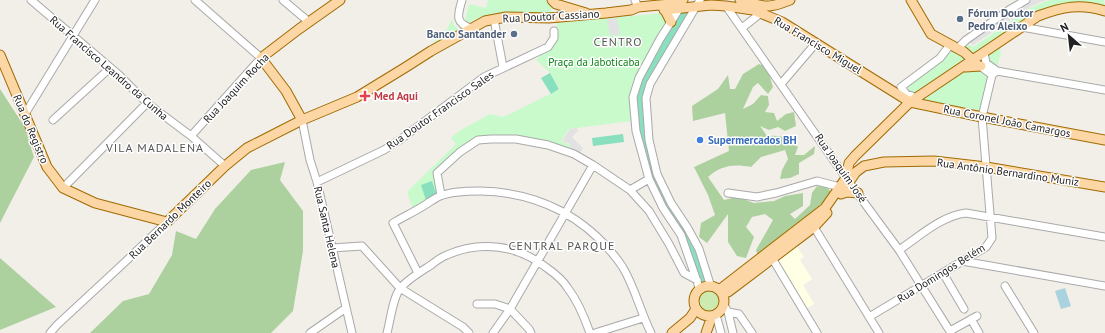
<svg xmlns="http://www.w3.org/2000/svg" width="1105" height="333" viewBox="0 0 1105 333" font-family="'PT Sans',sans-serif">
	<rect width="100%" height="100%" fill="#f2efe9"/>
	<path fill="#ffffe5" d="M797,246L804,257L800,260L812,279L803,285L814,304L807,308L777,258Z"/>
	<path fill="#cdebb0" d="M699 301a11 11 0 1 1 22 0a11 11 0 1 1-22 0Z"/>
	<path fill="#add19e" d="M759,64L767,67L773,87L768,94L758,83L753,87L743,109L753,104L761,95L768,96L769,105L765,112L774,113L777,121L786,114L794,112L796,126L785,131L778,127L769,130L760,126L767,136C782,135 787,137 798,147L795,155H804L815,146L814,154L799,163V174L790,178L780,179L782,170L788,159L785,150L761,157L751,167C734,164 722,165 708,177L724,200L737,197L754,203L774,201L785,196L803,193V206L790,214L795,219L810,205L812,193L817,186L827,187L831,192L811,216L758,256L756,250L773,220L765,214L752,217L746,227L754,237L746,258L737,256L728,242V214L707,243L699,237L701,223L715,215L708,195L694,167L729,151L725,113L693,121L692,106L718,89L728,75L730,89H735L743,74Z
		M0,89L24,126L34,157L0,223Z
		M285,162L280,180L303,211V251L293,311L271,333H90L123,301L149,294L172,255L176,231L196,239L215,209L251,170Z
		M0,258L56,307L0,330Z"/>
	<path fill="#c8facc" d="M488,0H549L552,6L551,12L545,15L484,16L467,23L465,19L469,4L486,8Z
		M1049,0H1104L1105,6L1078,2L1036,13L979,50L1005,40L1007,43L1000,47L1001,53L983,114L925,104L906,91L912,83L943,60L953,48L967,43L973,47L1030,8Z
		M664,13L668,21L633,81L631,121L569,129L561,141L570,145L571,152L550,144L478,138L437,171L440,195L413,209L407,192L456,144L451,138L459,131L490,114L502,117L510,114L560,89L549,72L536,60C550,47 554,41 557,23Z
		M452,19L454,25L461,31L429,47L447,29Z"/>
	<path fill="#88e0be" d="M690,11L646,85L647,144L696,251L706,284L700,286C694,261 680,239 669,216C652,182 641,152 638,115C637,109 636,102 636,96C640,70 666,35 681,13Z
		M550,73L559,89L551,94L541,78Z
		M623,134L624,142L593,146L592,138Z
		M432,181L437,196L426,200L421,185Z"/>
	<path fill="#e2e2e2" d="M1030,0H1046L1032,6L1016,16L973,45L967,41L1010,11Z
		M617,18L620,34L610,36L607,19Z
		M577,128L578,131L572,137L583,148L580,154L571,152L570,144L562,141L570,129Z"/>
	<path fill="#aad3df" d="M1065,288L1071,306L1061,309L1055,291Z"/>
	<g fill="none" stroke-linecap="round" stroke-linejoin="round">
		<defs>
			<path id="minor" d="M31,0L119,75L147,103L191,136L225,166
				M283,0L309,22
				M462,0C458,14 454,24 472,28
				M635,0L638,7
				M700,0L650,84L646,98L649,140L657,174L671,203L687,227L699,249L711,287
				M681,6L660,39L639,78L633,97L636,131L649,179L663,208L681,235L700,290
				M726,6L846,178L899,250L951,333
				M494,19L503,67
				M1022,27L1105,42
				M742,28L761,13L763,9
				M961,50V45L966,40L1009,10L1026,0
				M984,53L986,63L997,71
				M976,63L992,75
				M992,75L997,71L1105,90
				M781,84L816,43
				M912,96L906,94L901,87L940,58L950,45
				M25,114L95,0
				M53,120L110,68
				M302,120L310,160L317,182L352,333
				M191,136L261,58L195,0
				M317,182L384,150L401,139L484,77L548,47L554,38V31
				M63,188L147,103
				M630,190L649,179
				M728,193L757,197L776,193L817,181L840,187
				M441,195L437,173L460,152L478,140L491,139H516L548,145L574,154L593,165L630,190L649,211L669,244L684,273L697,280
				M814,227L879,333
				M332,248L362,246L400,288L463,327L469,333
				M899,250C920,236 941,216 966,213L1105,237
				M772,258L817,333
				M962,261L1105,286
				M418,273L393,223C403,217 414,212 425,205C430,202 435,198 440,196C450,192 469,191 480,191C538,192 588,217 622,266C635,287 640,311 651,333
				M943,273L964,309
				M1005,286L1034,333
				M477,304H495L510,309L529,329L531,333
				M724,305L728,312L733,333
				M728,312L739,314L752,333
				M716,315L721,333
				M869,317L986,247L992,238L982,117L992,75
				M971,319L979,333
				M950,331L977,316
				M50,333L57,325L125,262L167,222
				M310,333L346,308
				M387,333C390,322 393,297 400,289C406,280 422,271 431,265C436,261 441,257 447,255C480,240 518,245 547,268C554,273 562,279 567,287C578,301 584,316 590,333
				M493,333L510,309L593,165
				M595,333L643,318"/>
			<path id="major" d="M552,0L556,4L586,13
				M740,0C764,6 765,10 790,0
				M911,0L931,34L964,52L973,60
				M664,10L711,5L726,6L753,10L782,22L910,102L982,117L1105,140
				M665,10L671,22
				M0,55L47,167L63,188L95,203L167,222L225,166L247,148L302,120L357,97L406,67L431,51L485,21L506,17L549,18L606,13L631,10L638,7L670,4L683,0
				M965,67L981,66
				M302,120L286,91L261,58L299,29L340,0
				M845,188L856,172L864,166L884,162L934,161L986,167L1105,187
				M841,194L847,192L858,193
				M694 301a15 15 0 1 1 30 0a15 15 0 1 1-30 0Z
				M719,290L825,208L846,178L849,163L855,156L910,102L919,96L1038,16C1062,7 1080,3 1105,11
				M728,292L814,227L827,213
				M672,333L690,318L696,309
				M706,333L712,316"/>
		</defs>
		<use href="#minor" stroke="#a9a9a9" stroke-width="9"/>
		<use href="#major" stroke="#a06b00" stroke-width="11"/>
		<use href="#minor" stroke="#fff" stroke-width="7"/>
		<use href="#major" stroke="#fcd6a4" stroke-width="9"/>
	</g>
	<g fill="#5c6f8a" stroke="#fff" stroke-width="1.5">
		<circle cx="960" cy="19" r="4"/>
		<circle cx="514" cy="34" r="4"/>
	</g>
	<path fill="#e0444e" stroke="#fff" stroke-width="1.5" d="M363 90h4v4h4v4h-4v4h-4v-4h-4v-4h4z"/>
	<circle fill="#3f7fe0" stroke="#fff" stroke-width="1.5" cx="700" cy="140" r="4"/>
	<g text-anchor="middle" stroke-width="3" stroke-linejoin="round" paint-order="stroke">
		<g font-size="11" font-weight="bold" fill="#4e5e75" stroke="#fff" text-anchor="start">
			<text x="968" y="17">Fórum Doutor<tspan x="968" dy="13">Pedro Aleixo</tspan></text>
			<text x="506" y="38" text-anchor="end">Banco Santander</text>
		</g>
		<g font-size="11" fill="#222" stroke="#fff">
			<text transform="translate(551 16) rotate(-3)" y="4">Rua Doutor Cassiano</text>
			<text transform="translate(818 45) rotate(31)" y="4">Rua Francisco Miguel</text>
			<text transform="translate(109 68) rotate(41)" y="4">Rua Francisco Leandro da Cunha</text>
			<text transform="translate(236 88) rotate(-47)" y="4">Rua Joaquim Rocha</text>
			<text transform="translate(440 110) rotate(-35)" y="4">Rua Doutor Francisco Sales</text>
			<text transform="translate(1007 121) rotate(11)" y="4">Rua Coronel João Camargos</text>
			<text transform="translate(31 129) rotate(67)" y="4">Rua do Registro</text>
			<text transform="translate(841 168) rotate(55)" y="4">Rua Joaquim José</text>
			<text transform="translate(1008 172) rotate(8)" y="4">Rua Antônio Bernardino Muniz</text>
			<text transform="translate(170 219) rotate(-44)" y="4">Rua Bernardo Monteiro</text>
			<text transform="translate(327 227) rotate(77)" y="4">Rua Santa Helena</text>
			<text transform="translate(941 273) rotate(-32)" y="4">Rua Domingos Belém</text>
		</g>
		<g font-size="11" fill="#0c8416" stroke="#fff">
			<text x="594" y="66">Praça da Jaboticaba</text>
		</g>
		<g font-size="11" font-weight="bold" fill="#be3a42" stroke="#fff" text-anchor="start">
			<text x="374" y="100">Med Aqui</text>
		</g>
		<g font-size="11" font-weight="bold" fill="#366cbe" stroke="#fff" text-anchor="start">
			<text x="708" y="144">Supermercados BH</text>
		</g>
		<g font-size="12" letter-spacing="1" fill="#555" stroke="#fff">
			<text x="618" y="46">CENTRO</text>
			<text x="155" y="152">VILA MADALENA</text>
			<text x="562" y="250">CENTRAL PARQUE</text>
		</g>
	</g>
	<g transform="translate(1069 36) rotate(332)" stroke="#ffffff" stroke-width="3" paint-order="stroke">
	<path d="M0-3L7 15L0 10L-7 15Z" fill="#222222"/>
	<text y="-6" font-size="11" font-weight="bold" text-anchor="middle" fill="#222222">N</text>
	</g>
</svg>
